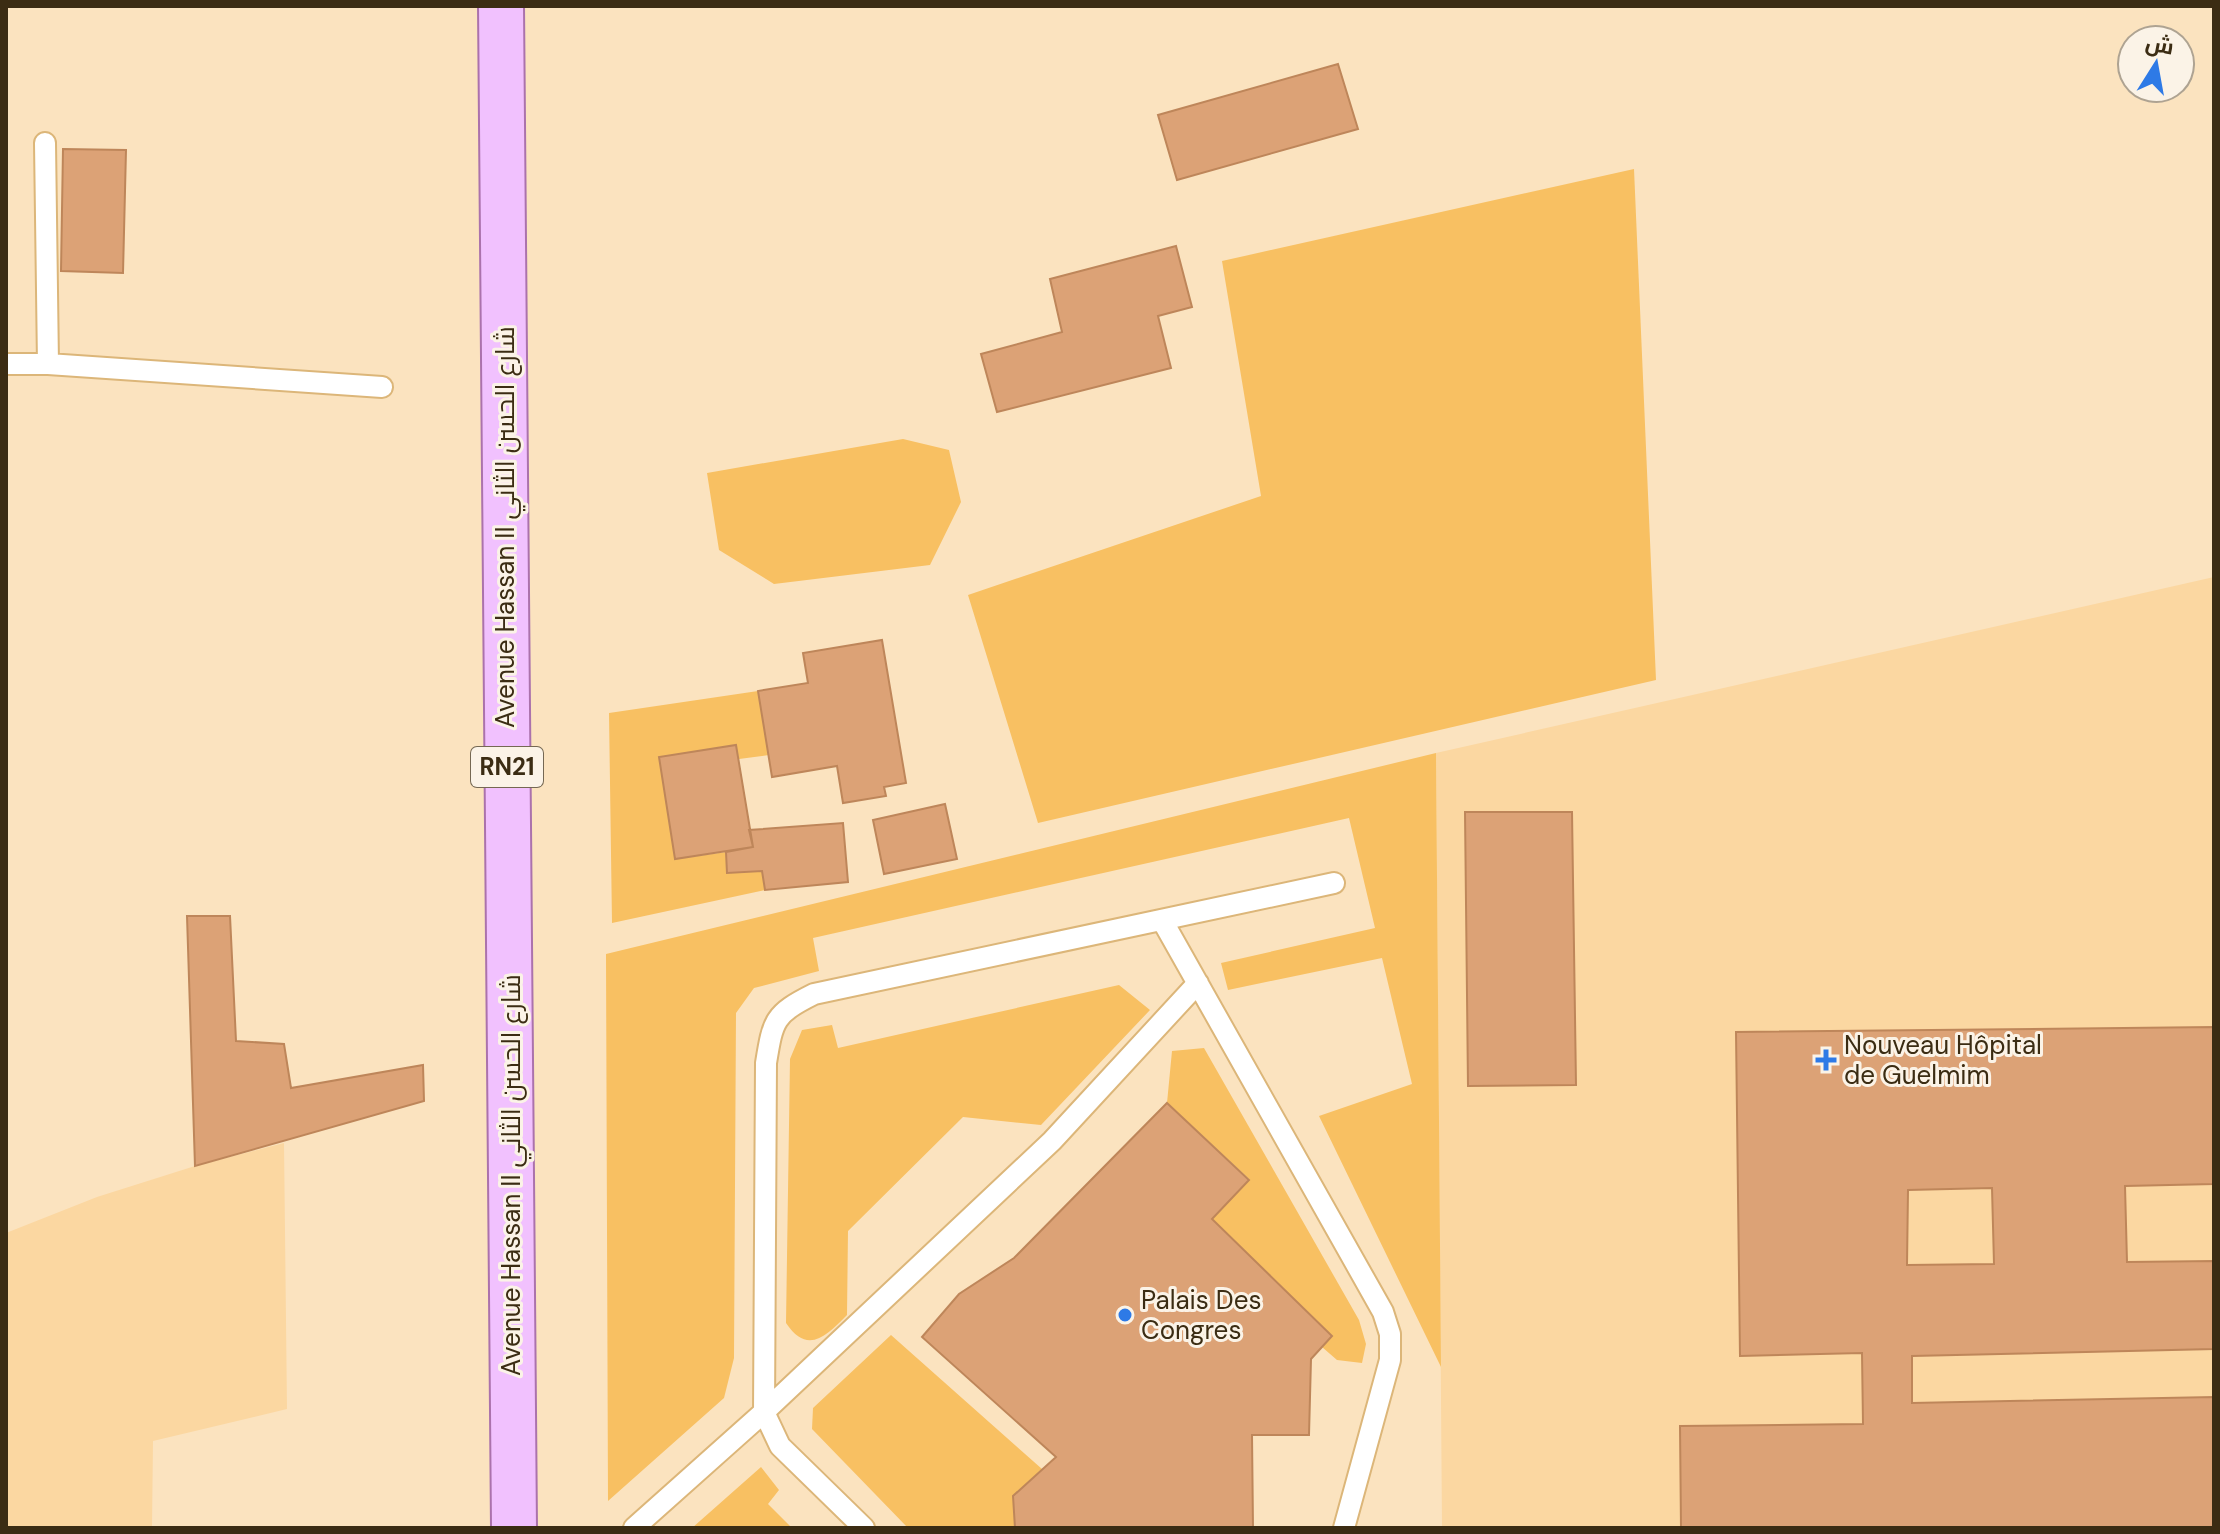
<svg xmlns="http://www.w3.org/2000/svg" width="2220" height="1534" viewBox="0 0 2220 1534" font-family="'DM Sans',Cairo,sans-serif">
	<rect width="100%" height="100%" fill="#fbe3bf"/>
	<path fill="#fbd7a1" d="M2214,577V1528H1442L1436,753Z
		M284,1143L287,1409L153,1441L152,1528H6V1233L97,1197L195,1166Z"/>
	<path fill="#f8c062" d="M1634,169L1656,680L1038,823L968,595L1261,496L1222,261Z
		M903,439L949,450L961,502L930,565L774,584L719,550L707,473Z
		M758,691L769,755L739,759L736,745L676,859L726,852L727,873L762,871L765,890L612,923L609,713Z
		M1436,753L1441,1367L1319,1116L1412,1084L1382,958L1228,990L1221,963L1375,928L1349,818L813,938L819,971L754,988L736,1013L734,1358L724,1398L608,1501L606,954Z
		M1119,985L1150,1010L1041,1125L963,1117L848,1231L847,1315C827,1335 808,1356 786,1323L790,1059L802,1030L832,1025L838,1048Z
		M1204,1048L1359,1320L1366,1344L1362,1363L1337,1360L1322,1347L1332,1336L1212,1219L1249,1179L1167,1103L1172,1051Z
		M891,1335L1042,1469L1013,1496L1015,1528H908L812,1429L813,1408Z
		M761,1467L779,1490L768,1504L792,1528H692Z"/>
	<path fill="#dca276" stroke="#be865a" stroke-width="2" fill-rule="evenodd" d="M1338,64L1358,129L1177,180L1158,115Z
		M63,149L126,150L123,273L61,271Z
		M1176,246L1192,307L1158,316L1171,368L997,412L981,354L1062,332L1050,279Z
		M882,640L906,783L884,787L886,796L843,803L837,766L772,777L758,691L808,683L803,653Z
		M736,745L753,847L675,859L659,757Z
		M945,804L957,859L884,874L873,820Z
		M1465,812H1572L1576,1085L1468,1086Z
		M843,823L848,882L765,890L762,871L727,873L726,852L753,847L749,830Z
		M187,916H230L236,1041L284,1044L291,1088L423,1065L424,1101L195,1166Z
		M2214,1027V1184L2125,1186L2127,1262L2214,1261V1349L1912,1356V1403L2214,1397V1528H1681L1680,1426L1863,1424L1862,1353L1740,1356L1736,1032ZM1992,1188L1994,1264L1907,1265L1908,1190Z
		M1167,1103L1249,1180L1212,1219L1332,1336L1311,1359L1309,1435H1252L1253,1528H1015L1013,1496L1056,1457L922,1337L959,1294L1014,1258Z"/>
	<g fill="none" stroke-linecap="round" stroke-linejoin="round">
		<defs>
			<path id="lane" d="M45,143L48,364
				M6,364H48L382,387
				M1162,920L1383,1312L1390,1334V1360L1344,1528
				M634,1528L764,1412L1052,1141L1198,983
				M864,1528L780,1446L764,1412L766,1063C773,1020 774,1014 814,994L1334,883"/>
			<path id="primary" d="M501,6L514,1528"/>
		</defs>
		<use href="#lane" stroke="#dcb679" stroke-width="24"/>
		<use href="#primary" stroke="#ab72ac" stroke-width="48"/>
		<use href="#lane" stroke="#fff" stroke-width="20"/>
		<use href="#primary" stroke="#f1c1fe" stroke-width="44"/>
	</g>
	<g fill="#2e7ae6" stroke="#fbf3e7" stroke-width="3">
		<path d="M1822 1048h8v8h8v8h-8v8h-8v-8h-8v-8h8z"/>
		<circle cx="1125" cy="1315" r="8"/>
	</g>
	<g text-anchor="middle" stroke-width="6" stroke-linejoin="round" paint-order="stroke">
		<rect fill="#fbf3e7" stroke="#756853" stroke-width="2" x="471" y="747" width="72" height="40" rx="6"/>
		<g font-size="24" font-weight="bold" fill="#3b2c13">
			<text x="507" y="775">RN21</text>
		</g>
		<g font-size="26" fill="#3b2c13" stroke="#fbf3e7">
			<text transform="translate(505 527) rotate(-90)" y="9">Avenue Hassan II شارع الحسن الثاني</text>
			<text transform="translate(511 1175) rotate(-90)" y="9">Avenue Hassan II شارع الحسن الثاني</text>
		</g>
		<g font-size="26" fill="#3b2c13" stroke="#fbf3e7" text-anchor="start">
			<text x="1844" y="1054">Nouveau Hôpital<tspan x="1844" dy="30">de Guelmim</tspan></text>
			<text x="1141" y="1309">Palais Des<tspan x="1141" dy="30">Congres</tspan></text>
		</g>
	</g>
	<rect width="2220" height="1534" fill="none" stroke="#3b2c13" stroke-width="16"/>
	<g transform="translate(2156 64) rotate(11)"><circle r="38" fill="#fbf3e7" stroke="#aea392" stroke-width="2"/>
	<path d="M0-6L14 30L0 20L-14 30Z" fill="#2e7ae6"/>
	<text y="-12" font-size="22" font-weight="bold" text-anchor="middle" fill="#3b2c13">ش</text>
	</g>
</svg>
